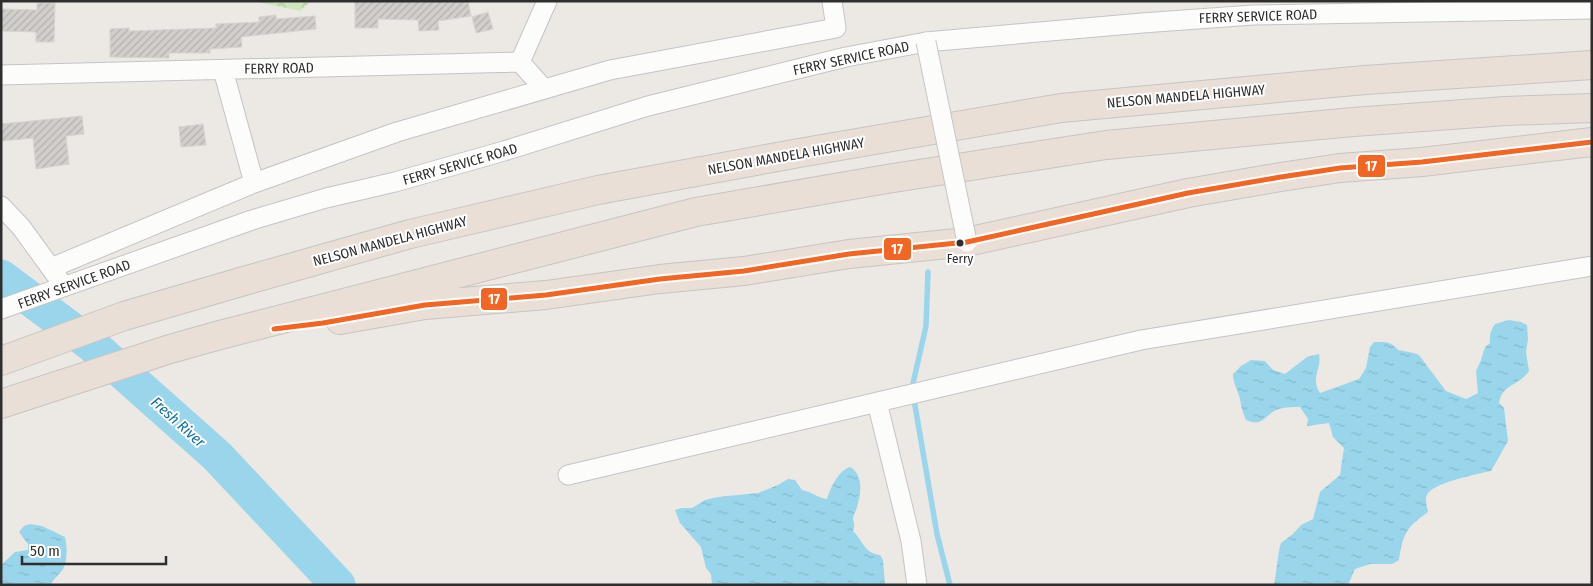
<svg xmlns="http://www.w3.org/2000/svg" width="1593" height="586" viewBox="0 0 1593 586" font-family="'Fira Sans Condensed',sans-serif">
	<defs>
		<pattern id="forest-crowns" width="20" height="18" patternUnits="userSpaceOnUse" patternTransform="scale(1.25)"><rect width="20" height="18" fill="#cee6be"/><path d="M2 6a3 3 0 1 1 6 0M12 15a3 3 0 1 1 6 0" fill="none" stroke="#b1c6a4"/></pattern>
		<pattern id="water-ripples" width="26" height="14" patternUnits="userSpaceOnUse" patternTransform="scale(1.25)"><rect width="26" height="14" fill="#99d6ec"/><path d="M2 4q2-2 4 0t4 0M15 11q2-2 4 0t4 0" fill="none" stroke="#84b8cb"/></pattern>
		<pattern id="building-hatch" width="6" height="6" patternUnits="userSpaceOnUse" patternTransform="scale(1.25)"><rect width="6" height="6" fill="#d1cecb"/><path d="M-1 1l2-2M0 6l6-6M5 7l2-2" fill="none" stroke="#b4b1af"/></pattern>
	</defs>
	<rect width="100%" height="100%" fill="#ece8e4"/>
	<path fill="url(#forest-crowns)" d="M253,1H311L300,11Z"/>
	<path fill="url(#water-ripples)" d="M1509,320L1521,322L1527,325L1528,339L1526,352L1529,371C1519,386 1502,384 1499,403L1504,408L1508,441L1491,471C1477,474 1437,482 1428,493C1424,498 1427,506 1428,512C1406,528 1403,533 1399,560L1392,564H1370L1355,569L1348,585H1274C1277,570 1277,557 1281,543L1293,534L1301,525L1313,519L1320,492L1340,475L1344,448L1333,437L1329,423L1307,426L1308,419L1300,407C1294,407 1286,407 1279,409C1265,413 1264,428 1246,420C1243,413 1241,407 1240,399C1238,390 1233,384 1233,374L1241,366L1251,360L1265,361L1273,370L1285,374L1307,357L1319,354C1322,368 1310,379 1320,393L1359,379L1366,368L1370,347L1374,342C1385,342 1391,341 1398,350L1414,353L1419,355L1446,391L1466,399L1478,393L1476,371L1481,360L1485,347L1490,343C1489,335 1491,330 1495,324Z
		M850,467C864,475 861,494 857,507C856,511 853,515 853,519C854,524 855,525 853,531C864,542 864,553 880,555L883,560L885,585H712L711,574L706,568L701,547L680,523L675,510L681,508H692L705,500L718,497L758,493L778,485L788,479L795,480L802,490C812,492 818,498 827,499C831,487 838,471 850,467Z
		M30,524L42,526L65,537C67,547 68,559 63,569C60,575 53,578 51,585H1V565L15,552L28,550V544L19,532L24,526Z"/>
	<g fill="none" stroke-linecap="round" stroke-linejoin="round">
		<path stroke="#99d6ec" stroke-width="5.5" d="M928,272L926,326L912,388L937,534L950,585"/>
		<path stroke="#99d6ec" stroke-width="35" d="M1,277L91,344L217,456L338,585"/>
	</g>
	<path fill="url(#building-hatch)" stroke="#d7d4d0" d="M355,1H468L471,16L438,21L439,30L419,31L418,20L378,19V28H355Z
		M37,3H55L54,42H36V32L1,31V9L37,10Z
		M488,12L493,29L476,33L472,17Z
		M276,15V19L315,16L316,29L241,37L242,47L210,49V53H169V58L110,57V29L129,28V31L216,28V24L259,22V17Z
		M82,116L84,134L66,136L69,164L36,169L33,138L1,141V124Z
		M203,124L206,145L181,147L179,127Z"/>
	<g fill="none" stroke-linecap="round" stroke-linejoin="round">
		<defs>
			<path id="minor" d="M520,62L547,1
				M223,70L254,183
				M1,75L520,62L544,89
				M1,206L21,227L58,278
				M51,268L254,183L397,132L610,70L836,28L832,1
				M1,309L252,220L326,198L395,182L504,151L648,106L846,57L926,42L1142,23L1253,15L1592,9
				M877,402L911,541L917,585
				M568,475L1141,340L1592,266"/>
			<path id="highway" d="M340,320L425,305L546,295L660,279L744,271L849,254L967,242L1188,193L1281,177L1340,168L1422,162L1592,142
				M1,361L124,316L244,281L410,234L598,190L799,153L1061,108L1365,80L1592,65
				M1,404L170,349L220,335L696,212L887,179L1106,145L1353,122L1506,111L1592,108"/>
		</defs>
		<use href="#minor" stroke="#c5c4c5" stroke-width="21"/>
		<use href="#highway" stroke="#c6c5c4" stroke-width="30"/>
		<use href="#minor" stroke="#fcfcfb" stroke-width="19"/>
		<use href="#highway" stroke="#eadfd6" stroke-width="28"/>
		<defs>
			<path id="minor-bridge" d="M926,42L967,242"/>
		</defs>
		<use href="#minor-bridge" stroke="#c5c4c5" stroke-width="21" stroke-linecap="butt"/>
		<use href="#minor-bridge" stroke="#fcfcfb" stroke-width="19"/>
		<defs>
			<path id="bus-1" d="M274,329L323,323L425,305L546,295L660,279L744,271L849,254L967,242L1188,193L1281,177L1340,168L1422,162L1592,142"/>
		</defs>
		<use href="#bus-1" stroke="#fff" stroke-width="9"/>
		<use href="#bus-1" stroke="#f26522" stroke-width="5"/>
	</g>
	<circle fill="#2e2e2e" stroke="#fff" stroke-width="2" cx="960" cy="243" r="4.5"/>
	<g text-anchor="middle" stroke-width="4" stroke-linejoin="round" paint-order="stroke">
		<g font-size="13" fill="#2e2e2e" stroke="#fff">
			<text x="960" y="263">Ferry</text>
		</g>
		<g font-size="14" fill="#2e2e2e" stroke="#fff">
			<text transform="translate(1258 16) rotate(-2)" y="5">FERRY SERVICE ROAD</text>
			<text transform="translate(851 58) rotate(-12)" y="5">FERRY SERVICE ROAD</text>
			<text transform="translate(279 68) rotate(-1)" y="5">FERRY ROAD</text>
			<text transform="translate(1186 96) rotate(-5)" y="5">NELSON MANDELA HIGHWAY</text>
			<text transform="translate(786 156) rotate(-10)" y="5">NELSON MANDELA HIGHWAY</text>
			<text transform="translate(460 164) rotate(-16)" y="5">FERRY SERVICE ROAD</text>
			<text transform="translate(390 241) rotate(-15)" y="5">NELSON MANDELA HIGHWAY</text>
			<text transform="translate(74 284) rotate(-20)" y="5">FERRY SERVICE ROAD</text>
		</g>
		<g font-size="15" font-style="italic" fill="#0d6fa3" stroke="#fff">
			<text transform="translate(178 422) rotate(42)" y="5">Fresh River</text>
		</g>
	</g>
	<g stroke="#fff" stroke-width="2">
		<rect x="1357" y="154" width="29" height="24" rx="5" fill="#f26522"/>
		<rect x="883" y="237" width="29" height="24" rx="5" fill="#f26522"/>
		<rect x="480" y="287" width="28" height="24" rx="5" fill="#f26522"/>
	</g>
	<g font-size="14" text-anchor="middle" font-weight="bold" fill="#fff">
		<text x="1371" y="171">17</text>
		<text x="897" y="254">17</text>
		<text x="494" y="304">17</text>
	</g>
	<rect width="1593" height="586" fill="none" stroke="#2e2e2e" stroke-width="5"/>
	<path d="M22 556v8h144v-8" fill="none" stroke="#2e2e2e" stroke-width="2.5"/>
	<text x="30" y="556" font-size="15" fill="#2e2e2e" stroke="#ffffff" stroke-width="4" paint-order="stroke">50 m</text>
</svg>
